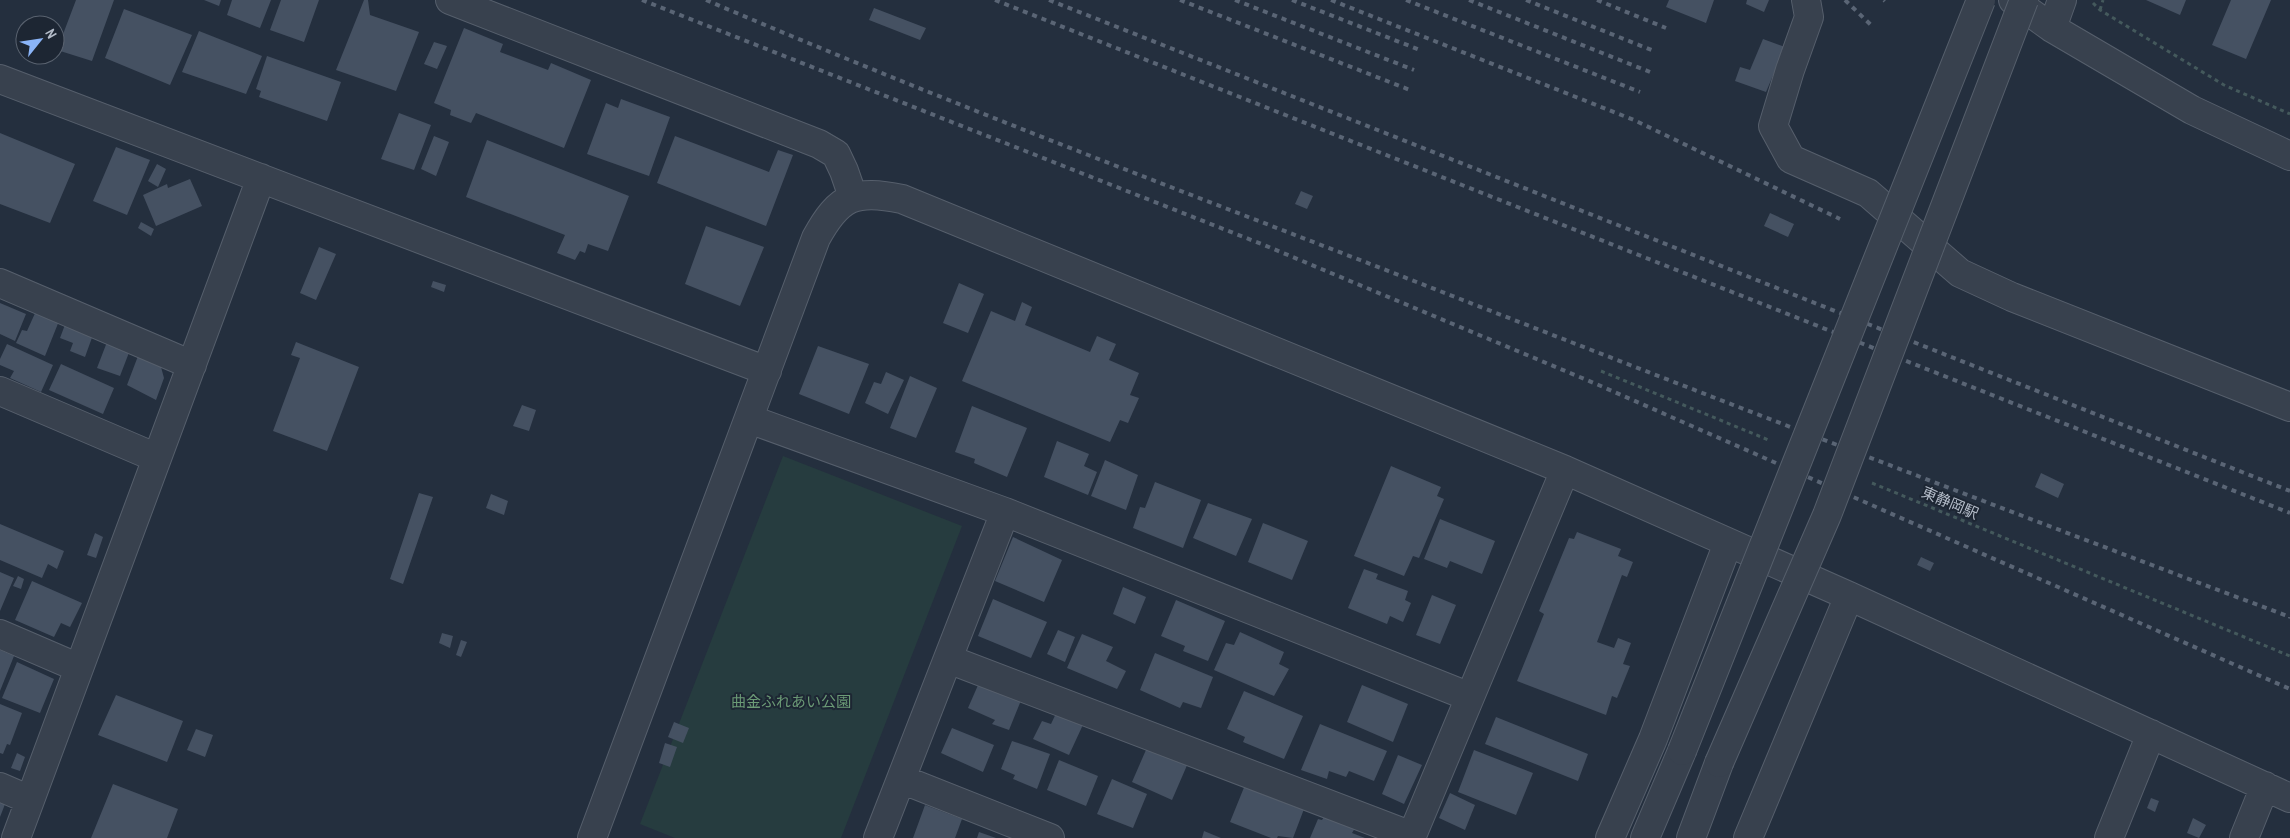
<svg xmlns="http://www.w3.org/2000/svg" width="2290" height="838" viewBox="0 0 2290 838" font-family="'Archivo Narrow','Noto Sans JP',sans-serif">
	<rect width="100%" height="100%" fill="#242f3e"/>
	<path fill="#263c3f" d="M783,456L962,526L841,838H675L640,824Z"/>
	<path fill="#455162" d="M76,0H114L92,61L57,50Z
		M204,0H221L219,6Z
		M232,0H271L260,28L227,15Z
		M281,0H319L304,42L270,30Z
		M364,0H368L370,15L419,32L396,91L336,70Z
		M1669,0H1714L1706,23L1666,7Z
		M1747,0H1769L1764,12L1746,4Z
		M2146,0H2186L2180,15Z
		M2231,0H2271L2246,59L2212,45Z
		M874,8L926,28L920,40L869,20Z
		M124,9L192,35L170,85L105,58Z
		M464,28L503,44L500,52L548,70L551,63L591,80L564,148L476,113L471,123L450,115L451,110L434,103Z
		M199,31L262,56L246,94L182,72Z
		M1763,39L1785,47L1766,92L1735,81L1740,67L1750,70Z
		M434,42L447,46L437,69L424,64Z
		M267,56L341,82L327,121L259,97L261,91L256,89Z
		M621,99L670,117L649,176L587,154L606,103L618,108Z
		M399,113L431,125L414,170L381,159Z
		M0,133L75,164L50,223L0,204Z
		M434,136L449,142L436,176L421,169Z
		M675,136L769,172L778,150L793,155L766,226L657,183Z
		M487,140L629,196L608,251L588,244L585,253L580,251L575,260L557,253L565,235L466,197Z
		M116,147L150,160L127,215L93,201Z
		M157,164L166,169L158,187L148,181Z
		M190,179L202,206L156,226L143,195L167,184L168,188Z
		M1301,191L1313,196L1307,209L1295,204Z
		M1770,213L1794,224L1788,237L1764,226Z
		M141,222L154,229L151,236L138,228Z
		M706,226L764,247L740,306L685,284Z
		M319,247L336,254L316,300L300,293Z
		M433,281L446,285L444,292L431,287Z
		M959,283L984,294L968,333L943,323Z
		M1022,302L1032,307L1025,325L1090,352L1097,336L1116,344L1109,360L1139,373L1130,395L1139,398L1128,423L1120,420L1110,442L962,381L991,311L1015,321Z
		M0,303L26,314L15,341L0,334Z
		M36,311L59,321L45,356L16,343L22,330L27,331Z
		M66,322L94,332L85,357L70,351L73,343L60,338Z
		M107,342L130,350L120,376L97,368Z
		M296,342L359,367L327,451L273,431L300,358L291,355Z
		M7,344L53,365L41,392L10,378L14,371L0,365V359Z
		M818,346L869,364L849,414L799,394Z
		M138,356L161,367L164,378L156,400L127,385Z
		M61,364L114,388L103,414L49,390Z
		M886,372L904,380L888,414L865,403L874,382L881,384Z
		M910,376L937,388L916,438L890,428Z
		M522,405L536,410L529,431L513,426Z
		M972,406L1027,428L1007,477L974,463L975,459L955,452Z
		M1057,441L1089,454L1084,466L1097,472L1088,495L1044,477Z
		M1105,460L1138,475L1126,510L1091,496Z
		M1391,466L1441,487L1437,496L1444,499L1419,558L1413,556L1404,576L1354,556Z
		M2041,473L2064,484L2058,498L2035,487Z
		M1155,482L1201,500L1183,548L1133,528L1140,507L1145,508Z
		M419,493L433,497L403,584L390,579Z
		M491,494L508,501L504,515L486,508Z
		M1208,503L1252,519L1236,556L1193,538Z
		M1440,519L1495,541L1482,574L1450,561L1447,568L1424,559Z
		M1263,523L1308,541L1292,580L1248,562Z
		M0,524L64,551L57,569L48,564L42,578L0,560Z
		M1577,532L1621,549L1618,556L1633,562L1627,577L1622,575L1597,642L1614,648L1618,638L1631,643L1623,664L1630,666L1617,698L1612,696L1606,715L1517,681L1544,614L1539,611L1569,538L1574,539Z
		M95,533L103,537L96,558L87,555Z
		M1013,537L1062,560L1044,602L995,581Z
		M1921,557L1934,563L1930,571L1917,565Z
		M1364,569L1378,574L1376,579L1408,591L1405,600L1411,603L1403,622L1390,616L1387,624L1348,608Z
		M0,572L14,578L0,611Z
		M18,576L24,579L21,589L13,586Z
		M32,581L82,603L70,627L61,623L54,637L15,620Z
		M1123,587L1146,597L1135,624L1113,614Z
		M1432,595L1456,605L1440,644L1416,635Z
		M993,599L1047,622L1031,658L978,636Z
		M1176,600L1225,621L1208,661L1183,651L1185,646L1161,636Z
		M1058,630L1075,637L1065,662L1047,654Z
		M1240,632L1284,652L1279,664L1289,669L1274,696L1214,670L1226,643L1234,645Z
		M442,633L453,636L450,648L439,643Z
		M1082,634L1113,647L1106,661L1126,671L1117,689L1067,668Z
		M461,640L467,642L461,657L456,655Z
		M0,650L14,656L0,691Z
		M1155,653L1213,677L1201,708L1183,702L1180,708L1140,690Z
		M17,662L54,679L40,713L2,698Z
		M982,676L1024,693L1009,730L992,724L995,720L968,708Z
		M1362,685L1408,704L1393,742L1347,722Z
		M1244,691L1303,716L1284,759L1243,742L1245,737L1227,729Z
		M116,695L183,721L167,762L98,735Z
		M0,704L22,713L10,745L7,744L3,754L0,753Z
		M1060,705L1087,716L1069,755L1033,739L1042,721L1051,724Z
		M1496,717L1588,754L1578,781L1485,744Z
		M674,722L689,728L683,743L668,737Z
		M1320,724L1387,751L1374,781L1349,771L1346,777L1329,771L1327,779L1301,770Z
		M952,728L994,745L983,772L941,753Z
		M196,729L213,735L205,757L187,750Z
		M1012,741L1050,754L1037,789L1013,779L1015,775L1001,769Z
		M665,743L677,747L670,767L659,763Z
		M1149,743L1188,763L1172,800L1132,782Z
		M1474,750L1533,773L1516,815L1458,792Z
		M17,753L25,757L20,771L11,768Z
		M1398,755L1422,765L1404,804L1382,794Z
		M1059,760L1098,776L1086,806L1047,790Z
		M1112,779L1147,794L1133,828L1097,814Z
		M113,784L178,809L167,838H91Z
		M1245,785L1304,809L1293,838L1278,836L1277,838H1271L1230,822Z
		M0,790L9,794L0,817Z
		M1450,793L1475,805L1465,830L1439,818Z
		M2151,798L2159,801L2155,812L2147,808Z
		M925,805L962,819L955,838H913Z
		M1325,815L1355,828L1352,833L1365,838H1310L1318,819L1322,820Z
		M2193,818L2206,825L2199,838L2187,833Z
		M1204,831L1221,838H1202Z
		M979,832L996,838H977Z"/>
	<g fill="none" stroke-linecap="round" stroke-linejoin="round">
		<defs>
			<path id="minor" d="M450,0L819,144L836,154L844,171L853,197
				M1806,0L1809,17L1790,70L1773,126L1791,159L1868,193L1960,273L2012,297L2290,407
				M2013,0L2052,28L2192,110L2290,156
				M2052,28L2062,0
				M0,79L767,371
				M0,283L192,365
				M0,391L157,458
				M749,419L1005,512L1470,697
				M0,634L79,668
				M948,659L1412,836
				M901,779L1050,838
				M0,787L30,800
				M16,838L261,178
				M592,838L816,238C839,196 855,189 902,199L1565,470L1849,596L2290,798
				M878,838L1005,512
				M1411,838L1565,470
				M1610,838L1653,739L1728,543
				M1645,838L1682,751
				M1691,838L1719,763
				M1748,838L1849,596
				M2109,838L2151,734
				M2244,838L2265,786"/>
		</defs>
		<use href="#minor" stroke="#565f6c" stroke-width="30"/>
		<path stroke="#44595c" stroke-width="3" stroke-dasharray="4 4" stroke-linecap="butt" d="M2093,3L2100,10L2224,85L2290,114
			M2100,10L2103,0
			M1601,371L1771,441
			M1872,483L2290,656"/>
		<use href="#minor" stroke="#38414e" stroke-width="28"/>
		<path stroke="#5a6575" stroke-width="4" stroke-dasharray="5 5" stroke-linecap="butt" d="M642,0L1264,245L1594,383L2290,689
			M706,0C926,94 1150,179 1373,265C1678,384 1983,502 2290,617
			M995,0L2290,513
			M1049,0L2290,491
			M1180,0L1410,90
			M1235,0L1414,70
			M1292,0L1420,50
			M1331,0L1634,120L1840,219
			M1406,0L1640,92
			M1469,0L1650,72
			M1526,0L1654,51
			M1597,0L1666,28
			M1845,0L1872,26
			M1884,0L1885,1"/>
		<defs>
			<path id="minor-bridge" d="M1682,751L1981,0
				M1719,763L1827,515L2024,0"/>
		</defs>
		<use href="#minor-bridge" stroke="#565f6c" stroke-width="30" stroke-linecap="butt"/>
		<use href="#minor-bridge" stroke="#38414e" stroke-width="28"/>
	</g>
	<g text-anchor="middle" stroke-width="4" stroke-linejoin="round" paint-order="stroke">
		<g font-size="15" fill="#b4bcc9" stroke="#1d2633">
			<text transform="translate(1950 503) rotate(23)" y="5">東静岡駅</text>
		</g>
		<g font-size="15" fill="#6b9a76" stroke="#1d2633">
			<text x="791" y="707">曲金ふれあい公園</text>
		</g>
	</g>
	<g transform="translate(40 40) rotate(60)"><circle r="24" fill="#1d2633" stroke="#59626f"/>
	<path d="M0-4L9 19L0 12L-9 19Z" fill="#8ab4f8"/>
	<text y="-8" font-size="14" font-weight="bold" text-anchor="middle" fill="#b4bcc9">N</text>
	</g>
</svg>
